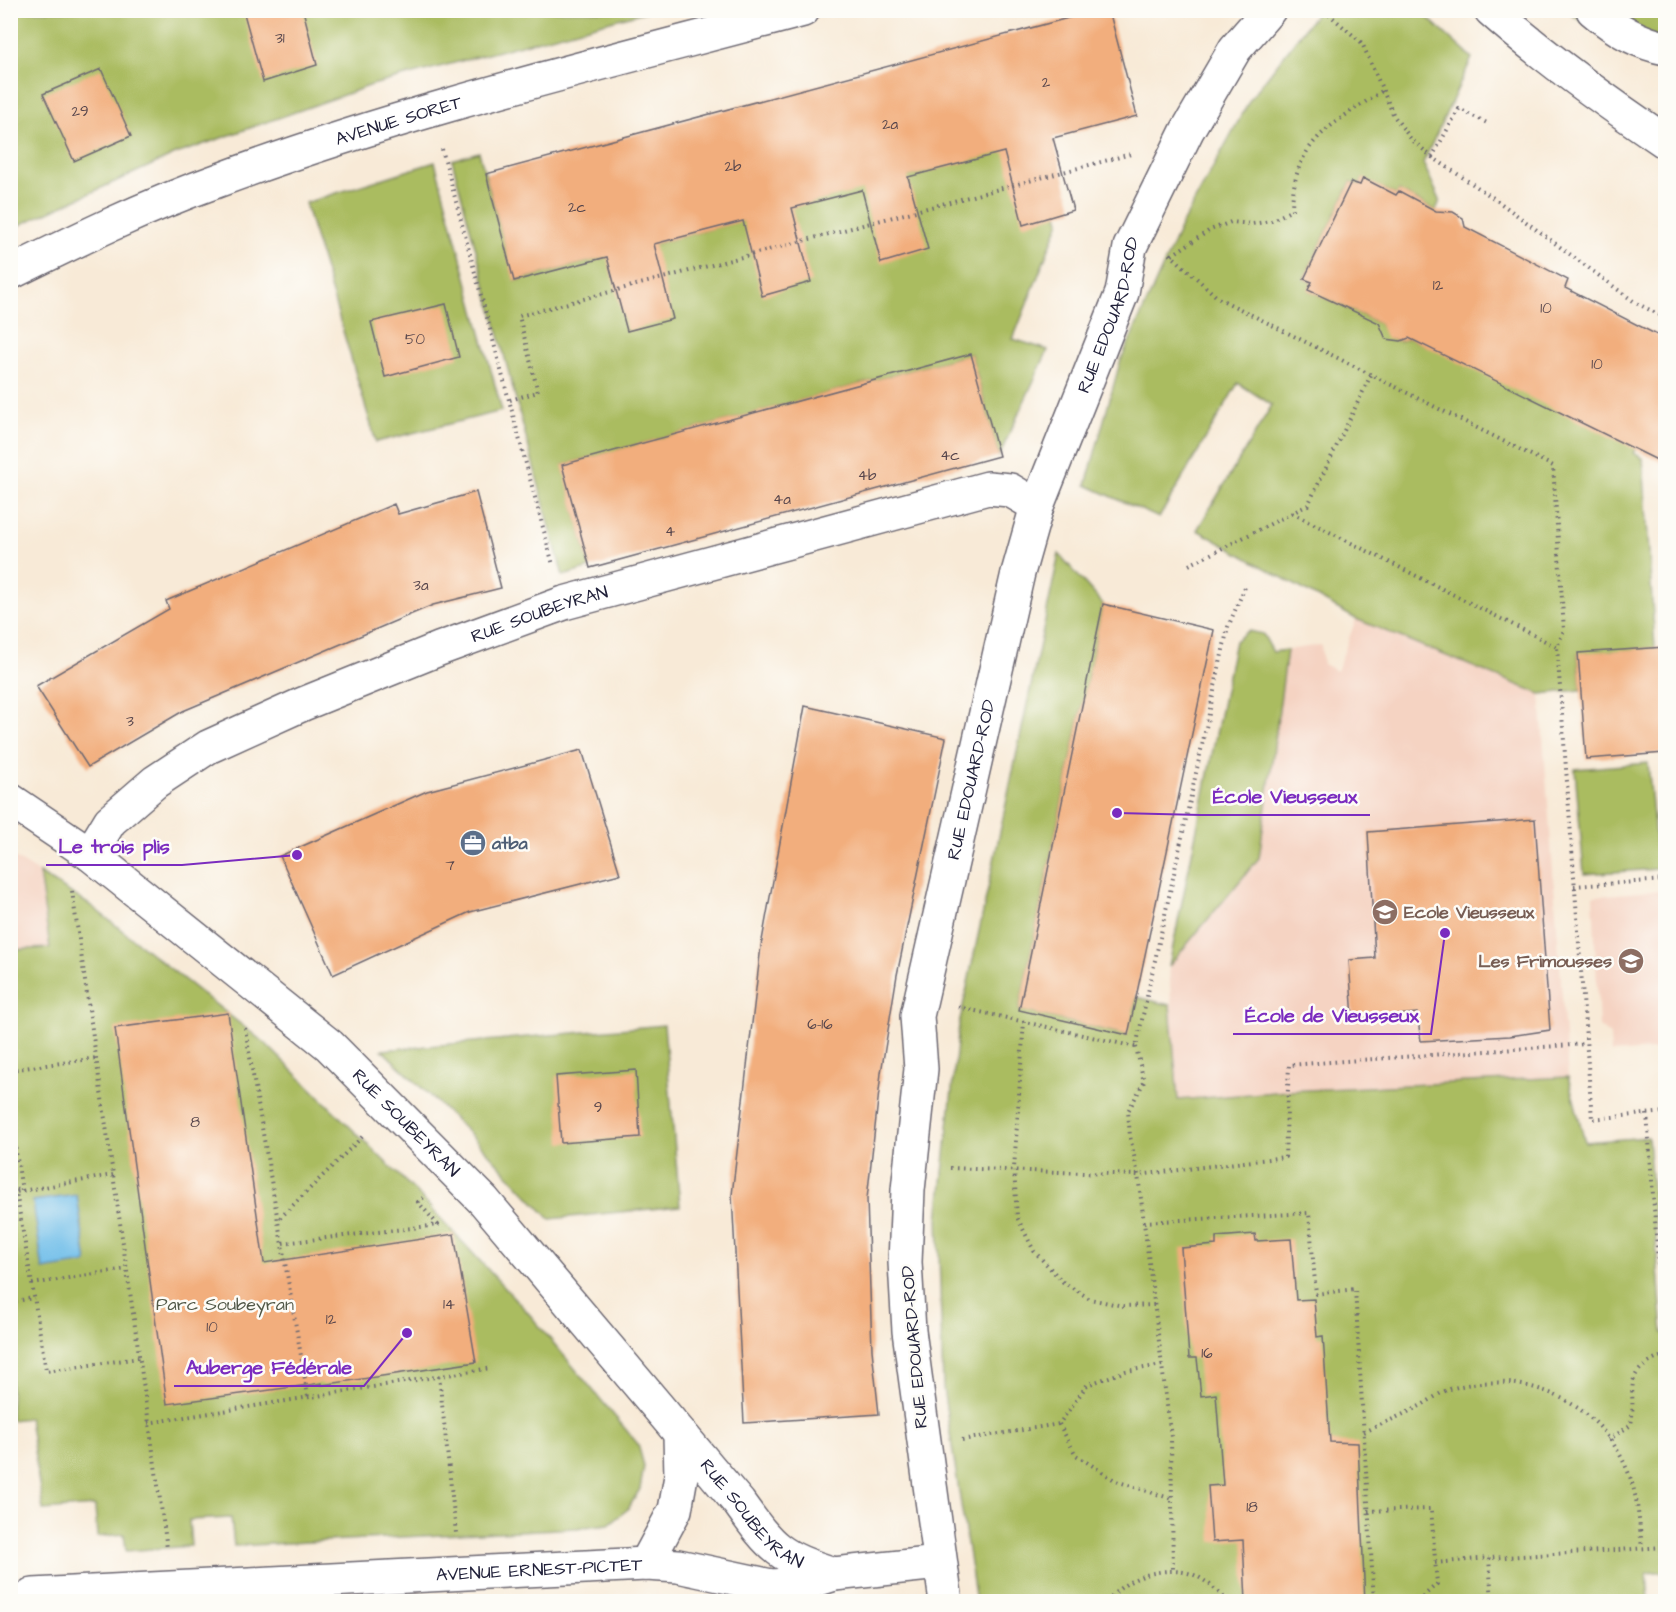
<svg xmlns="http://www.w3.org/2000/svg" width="1676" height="1612" viewBox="0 0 1676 1612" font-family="'Architects Daughter',sans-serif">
	<rect width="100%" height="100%" fill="#fdfcf7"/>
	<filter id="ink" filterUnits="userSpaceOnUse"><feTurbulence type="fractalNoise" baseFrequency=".0167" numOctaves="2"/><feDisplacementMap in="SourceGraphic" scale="12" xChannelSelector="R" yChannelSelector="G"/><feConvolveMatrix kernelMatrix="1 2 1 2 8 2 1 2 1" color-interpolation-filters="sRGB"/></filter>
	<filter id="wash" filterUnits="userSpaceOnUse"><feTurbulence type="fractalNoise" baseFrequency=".008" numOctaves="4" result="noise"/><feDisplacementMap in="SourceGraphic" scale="24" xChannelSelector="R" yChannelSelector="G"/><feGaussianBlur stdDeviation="1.35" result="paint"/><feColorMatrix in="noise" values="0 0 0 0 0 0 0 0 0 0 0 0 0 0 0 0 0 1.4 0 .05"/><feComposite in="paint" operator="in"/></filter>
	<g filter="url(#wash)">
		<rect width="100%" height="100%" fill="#f8ead7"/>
		<path fill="#f5d3c2" d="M1356,619L1540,694L1568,1077L1288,1091L1177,1100L1169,966L1259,857L1287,650L1321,645L1323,664L1337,671Z
			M10,855L39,873L50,948L11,950Z
			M1665,890V1049L1611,1053L1610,1035L1599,1027L1593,896Z"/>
		<path fill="#aabc60" stroke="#666f4e" stroke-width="1.5" d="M10,11H648L372,85L176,154L11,229Z
			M1318,11H1420L1472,58L1423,163L1440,200L1436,211L1399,191L1396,195L1363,179L1360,185L1351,182L1304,279L1312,282L1309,290L1379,323L1389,339L1401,341L1409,338L1640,441L1633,453L1643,458L1655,648L1578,654L1581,690L1540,694L1356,619L1197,530L1272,405L1238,383L1159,518L1086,485L1120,362L1181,226L1251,98Z
			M1566,11H1665V75Z
			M1038,142L1060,221L1013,339L1048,350L999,456L971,354L563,465L590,568L563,576L452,160L479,152L515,281Z
			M435,162L502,411L376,442L305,203Z
			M1059,554L1103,604L1019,1010L1127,1035L1136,997L1170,1005L1178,1100L1288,1091L1568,1077L1585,1142L1648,1137L1663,1333H1666L1665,1571L1647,1573L1649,1602H976L943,1388L938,1219L959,1025Z
			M1248,631L1263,634L1273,652L1287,650L1259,858L1169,966L1235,641Z
			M1648,763L1658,869L1584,874L1575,769Z
			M39,873L90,905L267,1045L418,1194L530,1315L638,1444L644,1466L640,1489L628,1509L609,1524L576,1528L234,1546L231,1518L189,1520L191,1546L126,1551L124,1534L97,1537L95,1506L43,1510L29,1418L11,1420L10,950L50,948Z
			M664,1025L680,1206L550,1219L469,1133L382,1050Z"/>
		<path fill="#6ebde9" stroke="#487092" stroke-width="1.5" d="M77,1195L87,1263L43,1270L33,1201Z"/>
		<g id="blocks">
			<path fill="#f2ae7d" d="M243,10H303L317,65L263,82Z
				M1098,10H1109L1137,116L1053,138L1073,210L1023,225L1004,152L908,177L928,249L881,263L862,190L792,208L811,282L762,296L743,221L654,244L673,319L627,331L607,257L514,281L486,174Z
				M101,69L131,136L74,161L43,94Z
				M1363,178L1396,195L1399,191L1436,211L1453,212L1463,218L1465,227L1568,280L1565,288L1665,339V464L1409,338L1401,341L1386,339L1379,323L1308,290L1312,282L1304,279L1351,182L1360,185Z
				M446,304L459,357L385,377L371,322Z
				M971,354L999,456L590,568L562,465Z
				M476,492L501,588L433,605L183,711L88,767L36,686L169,609L166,601L394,504L398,514Z
				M1103,604L1214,630L1128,1035L1019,1010Z
				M1665,647V753L1586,759L1578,653Z
				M805,706L946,738L897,975L881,1073L867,1199L872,1350L879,1414L744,1423L732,1195L761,946Z
				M582,750L620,874L470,912L333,975L280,856L427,791Z
				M1535,819L1550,1030L1510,1036L1421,1041L1417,1013L1353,1019L1349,960L1375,958L1368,832Z
				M228,1013L264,1263L454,1234L476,1362L322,1385V1383L167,1404L115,1028Z
				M636,1070L640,1137L561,1143L556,1076Z
				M1255,1234L1256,1241L1291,1239L1296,1300L1314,1299L1317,1337L1323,1336L1330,1442L1358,1443L1365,1602H1246L1243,1540L1212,1542L1208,1486L1223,1485L1216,1394L1201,1396L1197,1358H1189L1181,1248L1216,1245V1237Z"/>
		</g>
	</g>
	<g filter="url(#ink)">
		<use href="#blocks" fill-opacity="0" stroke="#6d6872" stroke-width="1.5"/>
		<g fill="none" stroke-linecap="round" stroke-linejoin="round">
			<defs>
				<g id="minor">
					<path d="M1593,10C1614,28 1638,43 1666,48"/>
					<path id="s1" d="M10,273C77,240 144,207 214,182C405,110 605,63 803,10"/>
					<path id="s2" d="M10,800L90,854L329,1045L484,1201L739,1503C772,1549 779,1557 834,1574"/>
					<path id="s3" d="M90,854L110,821L155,782L208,747L303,704L439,649L564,603L988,488L1010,490L1037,506"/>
					<path d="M646,1564L675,1510L681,1476L680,1435"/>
					<path id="s4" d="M23,1602L33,1595L646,1564L678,1566L771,1586L803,1584L834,1574L939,1563"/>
					<path id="s5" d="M946,1602L909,1331L905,1262L908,1190L921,1069L917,1016L1018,573L1037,506L1122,293L1130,247L1187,131L1235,49L1269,10"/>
				</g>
				<path id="major" d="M1491,10C1546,59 1605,101 1666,142"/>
			</defs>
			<use href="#minor" stroke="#6d6872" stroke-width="36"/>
			<use href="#major" stroke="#6d6872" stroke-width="36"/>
			<path stroke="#6d6872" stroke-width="4" stroke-dasharray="1.5 4.5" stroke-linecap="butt" d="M1324,10L1362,43L1394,116L1411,139L1432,157L1459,109L1487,123
				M442,149L553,565
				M1432,157L1495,199L1636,303L1666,318
				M1170,254L1218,298L1553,466L1564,630L1557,647L1592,1119L1666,1112
				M1172,255L1210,230L1231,222L1252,224L1271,221L1292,210C1293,141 1330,126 1382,91
				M510,400L538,392L519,316L1131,154
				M1292,513L1557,647
				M1189,565L1308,505L1371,375
				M1574,886L1666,880
				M72,891L167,1548
				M958,1007L1136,1047L1228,627L1245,587
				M1024,1021L1014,1169L1017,1217L1034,1251L1063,1282L1090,1299L1123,1306L1155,1305
				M245,1028L308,1397
				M1136,1047L1144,1082L1128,1111L1130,1136L1138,1175L1171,1437L1173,1571
				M10,1070L97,1058
				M10,1112L22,1191L10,1188
				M1647,1114L1665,1355
				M950,1168L1138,1175L1285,1157L1289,1065L1586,1044
				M113,1175L16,1192L32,1284L126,1269
				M280,1218L364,1135
				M1144,1222L1309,1213L1316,1294L1355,1289L1374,1602
				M283,1243L438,1225L418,1202L424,1197
				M32,1284L46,1371L139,1358
				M10,1302L34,1298
				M1162,1365L1126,1371L1087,1385L1059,1424L1076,1455L1116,1481L1172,1499
				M439,1376L456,1533
				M148,1423L491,1368
				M1364,1432C1382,1424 1400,1416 1418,1407C1428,1402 1439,1393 1450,1389C1520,1368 1596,1398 1626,1467C1638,1493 1639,1521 1642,1548
				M962,1440L1059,1424
				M1608,1440L1631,1425C1637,1388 1619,1373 1665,1355
				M1368,1511L1431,1509L1437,1584L1417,1602
				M1435,1563L1489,1558
				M1108,1602C1124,1575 1173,1562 1200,1578C1211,1584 1220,1594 1229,1602
				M1492,1602L1489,1558L1666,1547"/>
			<use href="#minor" stroke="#fff" stroke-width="33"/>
			<use href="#major" stroke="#fff" stroke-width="33"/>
		</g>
	</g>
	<defs>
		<symbol id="office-disc" viewBox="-11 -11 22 22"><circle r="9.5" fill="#5c6f8a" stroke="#fdfcf7"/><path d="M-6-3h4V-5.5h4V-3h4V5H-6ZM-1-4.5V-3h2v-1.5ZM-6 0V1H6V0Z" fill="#fff"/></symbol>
		<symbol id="school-disc" viewBox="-11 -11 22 22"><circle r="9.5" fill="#8d6e63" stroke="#fdfcf7"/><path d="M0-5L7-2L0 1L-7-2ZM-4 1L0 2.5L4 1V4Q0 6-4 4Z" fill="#fff"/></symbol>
	</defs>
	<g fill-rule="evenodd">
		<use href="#office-disc" x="458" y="828" width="30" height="30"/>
		<use href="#school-disc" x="1370" y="897" width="30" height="30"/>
		<use href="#school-disc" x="1616" y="946" width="30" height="30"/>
	</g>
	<g text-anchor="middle" stroke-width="5" stroke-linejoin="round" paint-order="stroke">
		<g font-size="15" fill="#56454c">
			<text x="280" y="43">31</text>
			<text x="1046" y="87">2</text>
			<text x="80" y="116">29</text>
			<text x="890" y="129">2a</text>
			<text x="733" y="171">2b</text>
			<text x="577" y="212">2c</text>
			<text x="1438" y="290">12</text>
			<text x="1546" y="313">10</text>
			<text x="415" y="344">50</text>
			<text x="1597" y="369">10</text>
			<text x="950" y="460">4c</text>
			<text x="867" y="480">4b</text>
			<text x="782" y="504">4a</text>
			<text x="670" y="536">4</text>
			<text x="421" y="590">3a</text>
			<text x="130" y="726">3</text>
			<text x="450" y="870">7</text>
			<text x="820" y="1029">6-16</text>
			<text x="598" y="1112">9</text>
			<text x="195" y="1127">8</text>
			<text x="449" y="1309">14</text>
			<text x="331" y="1324">12</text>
			<text x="212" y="1332">10</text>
			<text x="1207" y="1358">16</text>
			<text x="1252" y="1512">18</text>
		</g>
		<g font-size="18" fill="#22223b" stroke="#fdfcf7">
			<text dy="6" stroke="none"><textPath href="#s1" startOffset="418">AVENUE SORET</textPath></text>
			<text dy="6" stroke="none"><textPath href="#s5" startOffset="1318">RUE EDOUARD-ROD</textPath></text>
			<text dy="6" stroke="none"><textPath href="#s3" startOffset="519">RUE SOUBEYRAN</textPath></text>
			<text dy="6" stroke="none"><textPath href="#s5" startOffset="832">RUE EDOUARD-ROD</textPath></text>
			<text dy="6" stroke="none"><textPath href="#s2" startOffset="512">RUE SOUBEYRAN</textPath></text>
			<text transform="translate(914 1347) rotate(-95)" y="6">RUE EDOUARD-ROD</text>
			<text dy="6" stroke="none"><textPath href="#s2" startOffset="1035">RUE SOUBEYRAN</textPath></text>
			<text dy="6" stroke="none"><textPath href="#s4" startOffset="519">AVENUE ERNEST-PICTET</textPath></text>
		</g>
		<g font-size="18" font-weight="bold" fill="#4e5e75" stroke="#fdfcf7" text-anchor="start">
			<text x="492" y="849">atba</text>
		</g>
		<g font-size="18" font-weight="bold" fill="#785e54" stroke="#fdfcf7" text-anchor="start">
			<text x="1404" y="918">Ecole Vieusseux</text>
			<text x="1612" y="967" text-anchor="end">Les Frimousses</text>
		</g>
		<g font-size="18" fill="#525848" stroke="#fdfcf7">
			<text x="225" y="1310">Parc Soubeyran</text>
		</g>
	</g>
	<path fill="none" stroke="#7b2cbf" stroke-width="2" d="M1117 813L1201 815H1370M297 855L182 865H46M1445 933L1431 1034H1233M407 1333L364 1386H174"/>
	<g fill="#7b2cbf" stroke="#fdfcf7" stroke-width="2">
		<circle cx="1117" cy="813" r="6"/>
		<circle cx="297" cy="855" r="6"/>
		<circle cx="1445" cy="933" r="6"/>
		<circle cx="407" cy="1333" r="6"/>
	</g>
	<g font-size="20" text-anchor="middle" font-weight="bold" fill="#7b2cbf" stroke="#fdfcf7" stroke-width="5" stroke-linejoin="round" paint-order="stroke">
		<text x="1285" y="803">École Vieusseux</text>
		<text x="114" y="853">Le trois plis</text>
		<text x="1332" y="1022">École de Vieusseux</text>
		<text x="269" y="1374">Auberge Fédérale</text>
	</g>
	<rect width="1676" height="1612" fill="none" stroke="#fdfcf7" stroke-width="36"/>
</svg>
